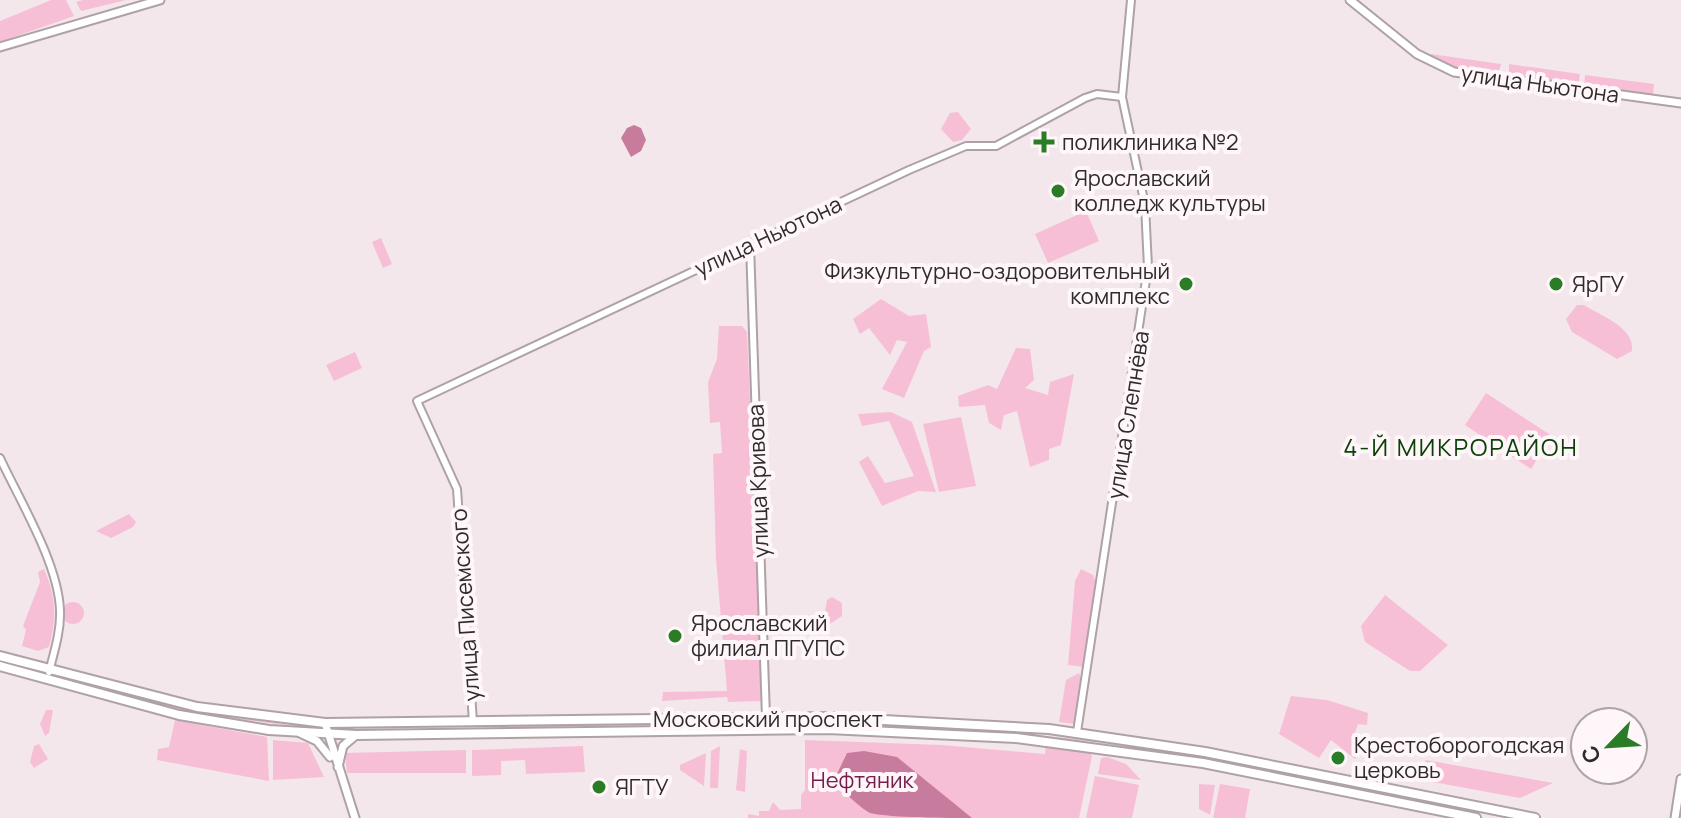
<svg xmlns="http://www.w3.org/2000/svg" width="1681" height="818" viewBox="0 0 1681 818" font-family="Manrope,sans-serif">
	<rect width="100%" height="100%" fill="#f4e7ec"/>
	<path fill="#f7bfd6" d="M51,0H66L74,16L0,42V21Z
		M83,0H126L81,11L76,2Z
		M1431,54L1501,64L1498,75L1451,69L1429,60Z
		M1509,64L1580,74L1578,88L1509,78Z
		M1585,75L1654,84L1653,96L1584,89Z
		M958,112L971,129L962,140L953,142L941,129L950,113Z
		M1086,211L1099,241L1048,263L1035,234Z
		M381,238L392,264L383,268L372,242Z
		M881,299L909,316L926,314L931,347L924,351L904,398L882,389L907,342L897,340L890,355L869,328L860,334L853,319Z
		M1577,305H1584C1601,316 1635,327 1632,351L1617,359L1572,332L1566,319Z
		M719,326H742L747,332L763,701L728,702L727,697L662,701L663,692L727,691L716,559L713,454L722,453L720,422L710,423L708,382L717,359Z
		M1016,348L1030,349L1034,380L1025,388L1048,395L1050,382L1074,374L1061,445L1049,449V460L1030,467L1017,411L1004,415L1001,430L989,423L985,405L959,407L958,396L988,385L997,389Z
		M355,352L362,368L334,381L326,365Z
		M1486,393L1552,436L1531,469L1465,425Z
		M891,412L912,422L936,492L918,491L882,506L859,462L868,456L885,483L914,476L889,421L862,426L858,414Z
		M961,417L976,486L939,492L923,424Z
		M129,514L136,522L133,527L111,538L96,531Z
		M44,569C56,596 57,619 49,647L38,651L22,646L26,630L23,626L40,582L38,572Z
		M1081,569L1093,575L1096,583L1084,667L1068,665L1075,581Z
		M1385,595L1448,645L1420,671H1410L1365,642L1361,626Z
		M832,597L842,603V616L830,624L823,622L827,600Z
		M62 613a11 11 0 1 1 22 0a11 11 0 1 1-22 0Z
		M1079,673L1081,679L1074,724L1059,722L1066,680Z
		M62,677L196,711L316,729L196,714Z
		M1291,696L1327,700L1368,713L1367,725L1358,724L1353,738L1363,745L1355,759L1331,740L1319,758L1279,734Z
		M46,710H53L49,733L45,736L40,724Z
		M175,720L267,737L269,781L157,760L158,749L169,747Z
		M812,721L958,728L812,724L361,728Z
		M970,729L1097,741L1095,742Z
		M273,740L308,743L324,777L273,780Z
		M805,740L942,745L1045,754L1046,746L1088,750L1092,756L1079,818H748V814L759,816V811H769L773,802L780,810L801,809V795L805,790Z
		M1113,741L1401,795L1400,798L1113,744Z
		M39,744L48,759L34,768L30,762L34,746Z
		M583,746L585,772L526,774L525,760L501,761V775L472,776V750Z
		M720,746L718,788H710L711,751Z
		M740,749L747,751L745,792L736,790Z
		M466,750V773H347L345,753Z
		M706,753L704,786L680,770V765Z
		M1107,757L1126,764L1141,780L1098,774L1101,758Z
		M1426,760L1553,783L1520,798L1422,780L1419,777Z
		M1095,776L1139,785L1132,818H1086Z
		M1199,784L1215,785L1210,815L1199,809Z
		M1220,784L1250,789L1245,818H1213Z
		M1405,796L1514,818L1404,799Z"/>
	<path fill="#c87c9d" d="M634,125L641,128L646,140L641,151L631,157L621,138L627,128Z
		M864,751L897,757L972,818C946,818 893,818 870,813C860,808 851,797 840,790L837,774L847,753Z"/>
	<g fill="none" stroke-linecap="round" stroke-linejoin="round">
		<defs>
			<path id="tertiary" d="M750,245L766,717
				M0,458C20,501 58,563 60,610C61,631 54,652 49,672
				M473,722L457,489L417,401L909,170L966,146H996L1085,98L1097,94L1122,97
				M1077,732L1148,267L1145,205L1122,97L1131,0"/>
			<path id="secondary" d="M1350,0L1417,54L1454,72L1681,103
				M0,47L160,0
				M325,723L355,818
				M300,733L317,741L330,757
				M338,767L343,746L356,735
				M1675,818L1681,779"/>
			<path id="primary" d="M0,656L197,707L325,723L828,717L1049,729L1205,752L1535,818
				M0,666L179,715L269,730L356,735L828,729L1016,738L1203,763L1476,818"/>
		</defs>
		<use href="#tertiary" stroke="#aea2a7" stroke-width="10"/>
		<use href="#secondary" stroke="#aea2a7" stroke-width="11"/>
		<use href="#primary" stroke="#aea2a7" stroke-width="12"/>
		<use href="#tertiary" stroke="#fff" stroke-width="6"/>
		<use href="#secondary" stroke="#fff" stroke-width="7"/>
		<use href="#primary" stroke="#fff" stroke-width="8"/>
	</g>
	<g fill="#2b7c27" stroke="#fef6f9" stroke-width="3">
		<path d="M1040 130h8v8h8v8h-8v8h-8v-8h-8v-8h8z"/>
		<circle cx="1058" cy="191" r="8"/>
		<circle cx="1186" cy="284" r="8"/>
		<circle cx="1556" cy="284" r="8"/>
		<circle cx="675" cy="636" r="8"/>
		<circle cx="1338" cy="758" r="8"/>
		<circle cx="599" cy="787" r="8"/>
	</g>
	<g text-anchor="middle" stroke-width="8" stroke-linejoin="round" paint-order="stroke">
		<g font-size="22" fill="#2f2b2c" stroke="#fef6f9">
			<text transform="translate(1540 84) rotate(8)" y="8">улица Ньютона</text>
			<text transform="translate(768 236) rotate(-25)" y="8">улица Ньютона</text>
			<text transform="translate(1128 415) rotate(-81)" y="8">улица Слепнёва</text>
			<text transform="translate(758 481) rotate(-92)" y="8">улица Кривова</text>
			<text transform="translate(465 605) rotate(-94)" y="8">улица Писемского</text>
			<text x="768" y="727">Московский проспект</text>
		</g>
		<g font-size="22" fill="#2f2b2c" stroke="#fef6f9" text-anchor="start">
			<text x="1062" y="150">поликлиника №2</text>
			<text x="1074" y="186">Ярославский<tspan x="1074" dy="25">колледж культуры</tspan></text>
			<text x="1170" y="279" text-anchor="end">Физкультурно-оздоровительный<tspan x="1170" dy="25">комплекс</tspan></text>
			<text x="1572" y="292">ЯрГУ</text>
			<text x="691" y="631">Ярославский<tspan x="691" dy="25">филиал ПГУПС</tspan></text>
			<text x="1354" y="753">Крестоборогодская<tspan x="1354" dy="25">церковь</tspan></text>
			<text x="615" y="795">ЯГТУ</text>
		</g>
		<g font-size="22" fill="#771d4d" stroke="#fef6f9">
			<text x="862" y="788">Нефтяник</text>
		</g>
		<g font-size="24" letter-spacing="2" fill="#0b4109" stroke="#fef6f9">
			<text x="1461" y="456">4-Й МИКРОРАЙОН</text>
		</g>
	</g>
	<g transform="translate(1609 746) rotate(245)"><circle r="38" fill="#fef6f9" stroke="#aba5a7" stroke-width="2"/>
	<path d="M0-6L14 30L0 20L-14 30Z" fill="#2b7c27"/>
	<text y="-12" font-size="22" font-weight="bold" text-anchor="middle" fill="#2f2b2c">С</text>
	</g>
</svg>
